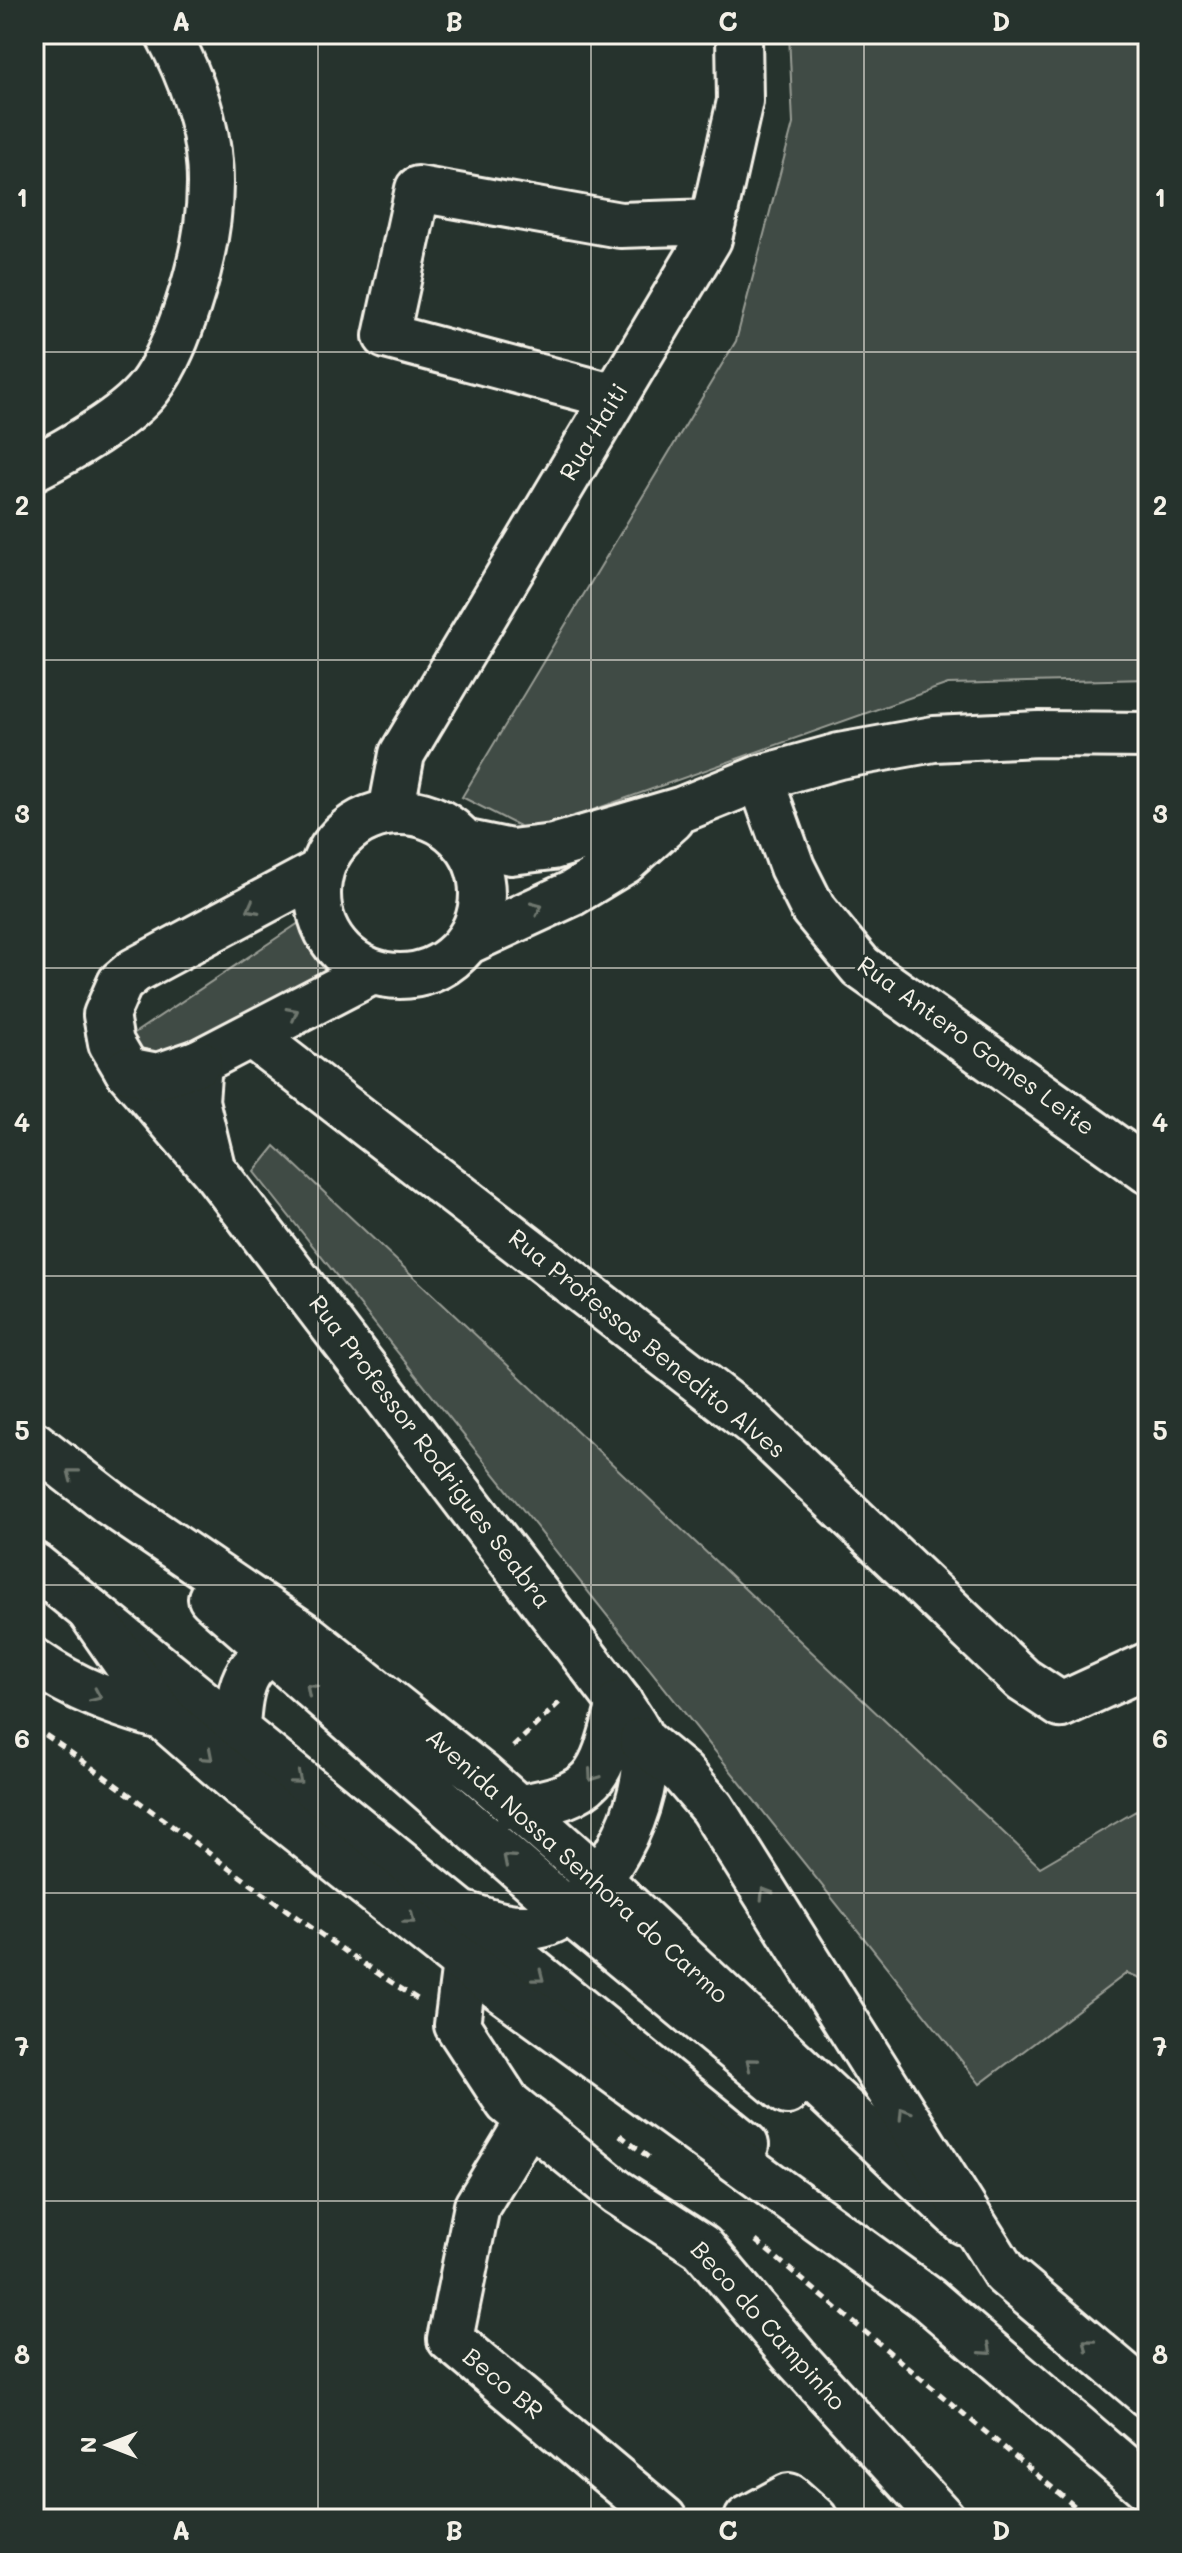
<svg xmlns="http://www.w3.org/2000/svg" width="1182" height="2553" viewBox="0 0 1182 2553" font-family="Mali,sans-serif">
	<rect width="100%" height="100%" fill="#26332d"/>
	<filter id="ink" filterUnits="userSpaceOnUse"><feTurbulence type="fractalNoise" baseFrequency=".0125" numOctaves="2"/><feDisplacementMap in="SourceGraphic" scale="16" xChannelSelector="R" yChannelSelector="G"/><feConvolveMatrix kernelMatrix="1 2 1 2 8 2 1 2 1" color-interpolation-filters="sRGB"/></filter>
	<g filter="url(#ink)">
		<path fill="#414b45" stroke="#9a9e96" stroke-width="2" d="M789,34H1148V679L948,684L531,832L462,797L736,341L793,124Z
			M299,923L331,979L150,1076L130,1036Z
			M275,1146L1040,1867L1148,1804V1981L1127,1973L980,2084L254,1172Z"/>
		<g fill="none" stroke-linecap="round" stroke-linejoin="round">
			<defs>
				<path id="minor" d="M615,397L386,336L418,189L620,225L713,222
					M34,468C67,451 127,417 149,388C167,365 179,332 188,305C221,204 219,129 168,34
					M760,778L792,867L813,909L861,967L1148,1171
					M391,812L402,754L709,239L740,101L739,34
					M318 894a82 82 0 1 1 164 0a82 82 0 1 1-164 0Z
					M463,842L511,852L553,847L683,809L760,778L839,756L934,739L1039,734L1148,735
					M321,871L134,971L120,983L106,1015L111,1043L127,1070L212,1168L620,1703
					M467,942L573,893L624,862L672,819
					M251,1035L753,1423L1023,1680L1061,1705L1148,1665
					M211,1163L196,1101L199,1062L372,972
					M465,1963L457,2025L508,2103L617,2192L702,2247L795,2357L943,2519
					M529,2120L477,2206L450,2339L664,2519
					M747,2519L789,2496L815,2519"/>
				<path id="major" d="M127,1070L158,1076L199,1062
					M34,1444L110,1503L310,1639L481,1775L599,1879L964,2222
					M34,1565L746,2145
					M211,1598L567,1910L787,2092
					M237,1729C239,1679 246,1659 296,1643
					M516,1808C597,1794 600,1780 620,1703
					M465,1914C489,1922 512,1930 537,1926C596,1916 659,1796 642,1740C638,1728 626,1714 620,1703"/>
				<path id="highway" d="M89,1610L164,1718L241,1785L465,1963L928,2299L1148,2488
					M34,1661C75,1690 116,1704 164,1718
					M642,1740L682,1773L712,1808L1005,2274L1148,2395"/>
			</defs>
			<use href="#minor" stroke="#f4f1e8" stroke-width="50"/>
			<use href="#major" stroke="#f4f1e8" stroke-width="50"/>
			<use href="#highway" stroke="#f4f1e8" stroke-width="50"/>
			<path stroke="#f4f1e8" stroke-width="5" stroke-dasharray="8 6" stroke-linecap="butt" d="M34,1727C164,1816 286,1916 419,2000
				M513,1747L563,1699
				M620,2135L653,2161
				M756,2241L1090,2519"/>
			<use href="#minor" stroke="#26332d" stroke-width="44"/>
			<use href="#major" stroke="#26332d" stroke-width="44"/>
			<use href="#highway" stroke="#26332d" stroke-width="44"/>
		</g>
		<defs><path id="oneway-chevron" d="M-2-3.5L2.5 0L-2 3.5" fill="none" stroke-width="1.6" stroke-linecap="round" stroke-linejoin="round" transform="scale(2)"/></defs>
		<g stroke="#6e766e">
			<use href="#oneway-chevron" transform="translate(252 908) rotate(152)"/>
			<use href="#oneway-chevron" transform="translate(537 908) rotate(-23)"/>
			<use href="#oneway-chevron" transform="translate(293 1013) rotate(-28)"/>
			<use href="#oneway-chevron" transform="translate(72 1474) rotate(-142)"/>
			<use href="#oneway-chevron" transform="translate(311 1689) rotate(-139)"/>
			<use href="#oneway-chevron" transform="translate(96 1696) rotate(24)"/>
			<use href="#oneway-chevron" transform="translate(208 1756) rotate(41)"/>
			<use href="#oneway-chevron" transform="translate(593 1776) rotate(125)"/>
			<use href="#oneway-chevron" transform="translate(297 1779) rotate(40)"/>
			<use href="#oneway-chevron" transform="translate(508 1859) rotate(-139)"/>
			<use href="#oneway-chevron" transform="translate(765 1893) rotate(-122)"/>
			<use href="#oneway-chevron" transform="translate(410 1919) rotate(38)"/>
			<use href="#oneway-chevron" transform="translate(539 1977) rotate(38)"/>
			<use href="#oneway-chevron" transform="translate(751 2063) rotate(-140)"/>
			<use href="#oneway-chevron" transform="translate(904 2113) rotate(-122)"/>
			<use href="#oneway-chevron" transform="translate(1088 2344) rotate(-140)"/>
			<use href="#oneway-chevron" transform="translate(987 2350) rotate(41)"/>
		</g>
	</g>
	<path fill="none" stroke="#f4f1e8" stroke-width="2" stroke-opacity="0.55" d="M318,34V2519M591,34V2519M864,34V2519M34,352H1148M34,660H1148M34,968H1148M34,1276H1148M34,1585H1148M34,1893H1148M34,2201H1148"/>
	<g text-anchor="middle" stroke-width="6" stroke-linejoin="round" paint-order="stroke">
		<g font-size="24" fill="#f4f1e8" stroke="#26332d">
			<text transform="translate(594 432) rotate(-59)" y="8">Rua Haiti</text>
			<text transform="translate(976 1046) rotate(36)" y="8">Rua Antero Gomes Leite</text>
			<text transform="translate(647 1344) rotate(39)" y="8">Rua Professos Benedito Alves</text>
			<text transform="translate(430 1452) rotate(53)" y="8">Rua Professor Rodrigues Seabra</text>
			<text transform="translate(577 1866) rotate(42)" y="8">Avenida Nossa Senhora do Carmo</text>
			<text transform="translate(768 2326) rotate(48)" y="8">Beco do Campinho</text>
			<text transform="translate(503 2384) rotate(40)" y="8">Beco BR</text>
		</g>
	</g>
	<rect width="1182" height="2553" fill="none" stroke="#26332d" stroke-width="88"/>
	<g transform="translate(108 2445) rotate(270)" stroke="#26332d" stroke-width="6" paint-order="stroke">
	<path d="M0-6L14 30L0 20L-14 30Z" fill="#f4f1e8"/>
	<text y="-12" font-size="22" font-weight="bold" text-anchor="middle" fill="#f4f1e8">N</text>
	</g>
	<rect x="44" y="44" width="1094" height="2465" fill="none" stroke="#f4f1e8" stroke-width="3"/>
	<g font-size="26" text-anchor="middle" font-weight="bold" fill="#f4f1e8">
		<text x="181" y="31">A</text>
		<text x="454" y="31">B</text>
		<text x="728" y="31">C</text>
		<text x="1001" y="31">D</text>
		<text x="22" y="207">1</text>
		<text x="1160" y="207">1</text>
		<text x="22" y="515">2</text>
		<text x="1160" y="515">2</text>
		<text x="22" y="823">3</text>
		<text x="1160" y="823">3</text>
		<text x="22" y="1132">4</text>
		<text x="1160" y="1132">4</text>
		<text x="22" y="1440">5</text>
		<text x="1160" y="1440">5</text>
		<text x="22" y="1748">6</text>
		<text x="1160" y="1748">6</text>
		<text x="22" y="2056">7</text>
		<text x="1160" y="2056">7</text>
		<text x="22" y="2364">8</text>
		<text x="1160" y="2364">8</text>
		<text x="181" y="2540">A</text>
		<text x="454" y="2540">B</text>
		<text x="728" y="2540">C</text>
		<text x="1001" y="2540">D</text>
	</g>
</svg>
